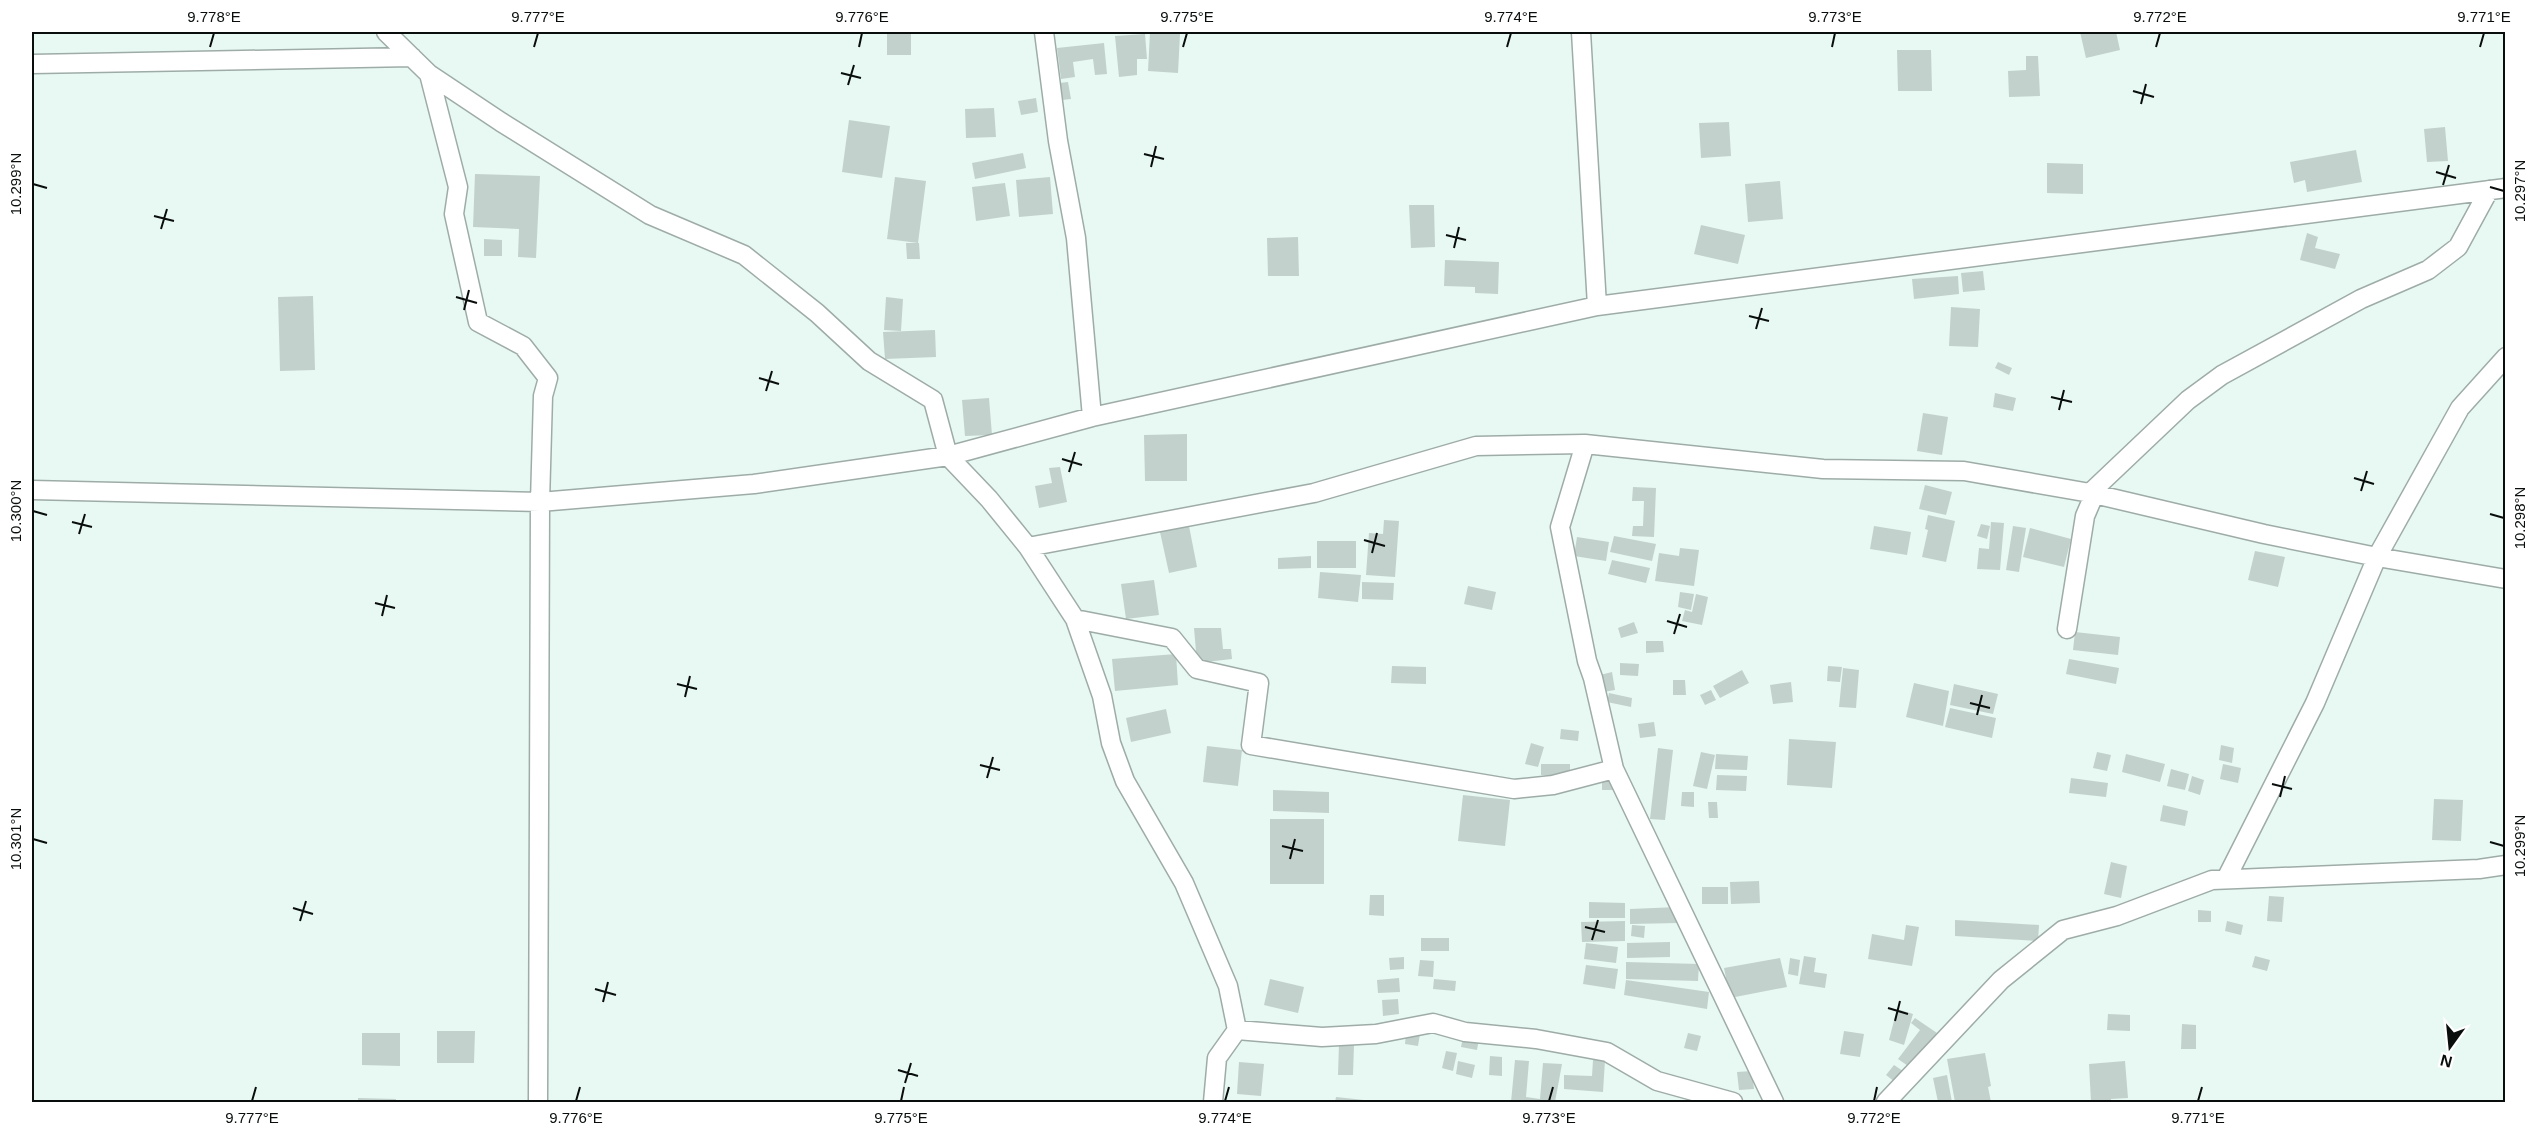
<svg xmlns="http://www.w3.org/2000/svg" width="2537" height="1134" viewBox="0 0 2537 1134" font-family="Arial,sans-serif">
	<rect width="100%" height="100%" fill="#e8f8f3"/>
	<path fill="#c2d1cc" d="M887,32H911V55H887Z
		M1150,32L1180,34L1178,73L1148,71Z
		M2080,32H2116L2120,50L2086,58Z
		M1145,34L1147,59H1137V75L1119,77L1115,36Z
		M1104,43L1107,74L1095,75L1093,59L1073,62L1075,77L1061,79L1057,48Z
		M1897,50H1931L1932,91H1898Z
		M2026,56H2038L2040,96L2009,97L2008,71L2026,70Z
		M1068,82L1071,99L1062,100L1059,83Z
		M1036,98L1038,112L1021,115L1018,101Z
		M994,108L996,137L966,138L965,109Z
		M849,120L890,126L882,178L842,172Z
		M1729,122L1731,156L1701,158L1699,123Z
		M2445,127L2448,161L2427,162L2424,129Z
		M2356,150L2362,182L2307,192L2305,180L2294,183L2290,162Z
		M1023,153L1026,168L975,179L972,163Z
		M2047,163L2083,164V194L2047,193Z
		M475,174L540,176L536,258L518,257L519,229L473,227Z
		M895,177L926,181L918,243L887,239Z
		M1050,177L1053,214L1019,217L1016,180Z
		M1780,181L1783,219L1748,222L1745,184Z
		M1005,183L1010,216L976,221L972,187Z
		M1409,205H1434L1435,247L1411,248Z
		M1701,225L1745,235L1738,264L1694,254Z
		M2307,233L2318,237L2315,248L2340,254L2335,269L2300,260Z
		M1298,237L1299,276H1268L1267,238Z
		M484,239L502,240V256H484Z
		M906,243H919L920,259H907Z
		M1445,260L1499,262L1498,294L1475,293V287L1444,286Z
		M1983,271L1985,290L1963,292L1961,273Z
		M1958,276L1959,294L1914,299L1912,279Z
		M313,296L315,370L280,371L278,297Z
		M886,297L903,299L901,331L884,330Z
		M1951,307L1980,309L1978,347L1949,346Z
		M935,330L936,357L885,359L883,332Z
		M1998,362L2012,368L2009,375L1995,368Z
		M1995,393L2016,398L2013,411L1993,407Z
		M989,398L992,435L965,436L962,400Z
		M1923,413L1948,417L1942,455L1917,451Z
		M1187,434V481H1145L1144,435Z
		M1060,467L1067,502L1039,508L1035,486L1052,483L1049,468Z
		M1925,485L1952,492L1946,515L1919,509Z
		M1633,487L1656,488L1654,537L1632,536L1633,526H1643L1644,501H1632Z
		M1928,515L1955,521L1946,562L1922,557L1928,530L1925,529Z
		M1384,520L1399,521L1395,577L1366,575L1369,533L1383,534Z
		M1991,522L2004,523L2000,570L1977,569L1979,548L1989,549Z
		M1981,524L1990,526L1987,539L1977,536Z
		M1189,526L1197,567L1169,573L1160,532Z
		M1874,526L1911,532L1907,555L1870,549Z
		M2013,526L2026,528L2019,572L2006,570Z
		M2030,528L2071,539L2064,567L2023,557Z
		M1614,536L1656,544L1652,561L1610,552Z
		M1577,537L1609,542L1606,561L1574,556Z
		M1317,541H1356V568H1317Z
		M1680,548L1699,550L1694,586L1655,581L1659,553L1679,556Z
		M2255,551L2285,557L2278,587L2248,580Z
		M1311,556V568L1278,569V558Z
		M1612,560L1650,568L1646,583L1608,574Z
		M1320,572L1361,575L1358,602L1318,598Z
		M1154,580L1159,615L1126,619L1121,584Z
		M1362,582L1394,583L1393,600L1362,599Z
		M1468,586L1496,592L1492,610L1464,604Z
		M1680,592L1694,594L1691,610L1678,607Z
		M1696,594L1708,597L1702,625L1682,621L1685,610L1692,612Z
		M1634,622L1638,633L1621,638L1618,628Z
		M1194,628H1221L1223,649H1231L1232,659L1197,663Z
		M2075,632L2120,637L2118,655L2073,650Z
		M1646,641H1663L1664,652L1646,653Z
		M1176,654L1178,685L1115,691L1112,659Z
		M2069,659L2119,668L2116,684L2066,674Z
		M1620,663L1639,664L1638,676L1620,675Z
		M1392,666L1426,667V684L1391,683Z
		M1828,666L1842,667L1840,682L1827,681Z
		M1843,668L1859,670L1856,708L1839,707Z
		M1742,670L1749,683L1720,698L1713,686Z
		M1612,672L1615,690L1603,692L1600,675Z
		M1673,680H1685L1686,695H1673Z
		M1791,682L1793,702L1773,704L1770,685Z
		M1914,683L1949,691L1943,726L1906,717Z
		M1954,684L1998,694L1993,714L1950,705Z
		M1711,690L1716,700L1705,705L1700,695Z
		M1609,693L1632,698L1631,707L1607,702Z
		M1950,708L1996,718L1992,738L1945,727Z
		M1166,709L1171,733L1131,742L1126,718Z
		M1654,722L1656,736L1640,738L1638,724Z
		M1561,729L1579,731L1578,741L1560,739Z
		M1789,739L1836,742L1832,788L1787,785Z
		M1531,743L1544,747L1538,767L1525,764Z
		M2221,745L2234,748L2232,763L2219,760Z
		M1207,746L1242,750L1238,786L1203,782Z
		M1658,748L1673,750L1665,820L1650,819Z
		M1701,752L1715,755L1707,789L1693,786Z
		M2097,752L2111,755L2107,771L2093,768Z
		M1716,754L1748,756L1747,770L1715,769Z
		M2126,754L2165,764L2160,782L2122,772Z
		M1541,764H1570V776L1541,775Z
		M2223,764L2241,768L2238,783L2220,779Z
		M2171,769L2189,774L2185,790L2167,786Z
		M1717,775L1747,776L1746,791L1716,790Z
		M2192,776L2204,780L2200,795L2188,791Z
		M1602,778L1616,779V790H1602Z
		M2071,778L2108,783L2106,797L2069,793Z
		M1273,790L1329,792V813L1273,811Z
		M1682,792H1694V807L1681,806Z
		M1463,795L1510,800L1505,846L1458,841Z
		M2434,799L2463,800L2461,841L2432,840Z
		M1708,802H1717L1718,818H1709Z
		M2163,805L2188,811L2185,826L2160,821Z
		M1270,819H1324V884H1270Z
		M2111,862L2127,866L2121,898L2104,894Z
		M1759,881L1760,903L1731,904L1730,882Z
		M1702,887H1728V904H1702Z
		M1370,895H1384V916L1369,915Z
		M2269,896L2284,897L2282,922L2267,921Z
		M1589,902L1625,903V918H1589Z
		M1678,907V923L1630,924V909Z
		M2198,910L2211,911V922H2198Z
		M1955,920L2039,925L2038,941L1955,936Z
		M1625,921V941L1582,942L1581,922Z
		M2227,921L2243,925L2241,935L2225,931Z
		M1632,925L1645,926L1644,938L1631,936Z
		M1906,925L1919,927L1912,966L1868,959L1872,934L1904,940Z
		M1421,938H1449V951H1421Z
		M1670,942V957L1627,958V943Z
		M1586,943L1618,947L1616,963L1584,959Z
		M1804,956L1816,958L1814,972L1827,974L1825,988L1799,984Z
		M2255,956L2270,960L2267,971L2252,967Z
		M1404,957V969L1390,970L1389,958Z
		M1780,958L1787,987L1730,998L1724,968Z
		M1790,958L1800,960L1798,976L1788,974Z
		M1420,960L1434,961L1433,977L1418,976Z
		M1626,962L1699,964L1698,981L1626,979Z
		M1586,965L1618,969L1615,989L1583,984Z
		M1399,978L1400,992L1378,993L1377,980Z
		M1270,979L1304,987L1298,1013L1264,1005Z
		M1434,979L1456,981L1455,991L1433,989Z
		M1626,980L1709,992L1707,1009L1624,995Z
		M1398,999L1399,1014L1383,1016L1382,1000Z
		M1897,1009L1913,1014L1904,1045L1889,1040Z
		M2108,1014L2130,1015V1031L2107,1030Z
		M1915,1018L1937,1033L1911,1068L1898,1059L1920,1030L1911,1023Z
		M2182,1024L2196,1025V1049H2181Z
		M437,1031H475L474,1063H437Z
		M1844,1031L1864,1034L1860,1057L1840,1054Z
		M362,1033H400V1066L362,1065Z
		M1406,1033L1420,1034L1418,1046L1405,1044Z
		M1688,1033L1701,1036L1697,1051L1684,1048Z
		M1463,1037L1479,1039L1477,1050L1461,1047Z
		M1339,1044L1354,1045L1353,1075H1338Z
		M1446,1051L1457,1053L1453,1071L1442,1068Z
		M1985,1053L1991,1086L1988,1087L1991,1102H1955L1947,1059Z
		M1490,1056L1502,1057V1076L1489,1075Z
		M1515,1060L1529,1061L1526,1097L1540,1099L1543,1063L1562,1064L1555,1102H1511Z
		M1593,1060H1605L1603,1092L1564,1089V1075L1592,1076Z
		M1458,1061L1475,1065L1472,1078L1456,1074Z
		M2125,1061L2128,1098L2111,1099V1102H2091L2089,1064Z
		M1239,1062L1264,1064L1261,1096L1237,1094Z
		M1894,1065L1903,1071L1895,1082L1886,1075Z
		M1752,1071L1754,1089L1739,1090L1737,1072Z
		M1947,1075L1952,1102H1938L1933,1078Z
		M1336,1097L1364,1100V1102H1335Z
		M358,1098L396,1099V1102H358Z"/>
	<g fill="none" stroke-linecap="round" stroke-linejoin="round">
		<defs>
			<path id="minor" d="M386,32L429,74L501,122L650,215L744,255L817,313L869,361L933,400L948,456L989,499L1028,547L1075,619L1102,696L1111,743L1125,781L1184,883L1228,986L1237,1030L1217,1058L1213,1102
				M1044,32L1058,141L1076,238L1092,417
				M1581,32L1597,306
				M32,64L412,57
				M429,74L458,187L454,214L478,322L523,346L548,378L543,396L540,502L538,1102
				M1585,444L1560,527L1587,661L1593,678L1614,769L1774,1102
				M32,490L540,502L754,484L948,456L1092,417L1597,306L2506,188
				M1028,547L1314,493L1476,446L1585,444L1823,469L1964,471L2090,493L2264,534L2377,557L2506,579
				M1075,619L1172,638L1197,669L1259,683L1251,745L1514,789L1553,785L1614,769
				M2067,629L2085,516L2094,495L2090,493L2188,400L2222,375L2361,299L2428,270L2458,247L2489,190
				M2226,879L2315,703L2377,557L2460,408L2506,357
				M1237,1030L1322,1037L1376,1034L1433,1023L1465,1032L1536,1039L1607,1052L1657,1081L1733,1102
				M1886,1102L2001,980L2063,930L2117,916L2212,880L2479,869L2506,865"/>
		</defs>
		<use href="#minor" stroke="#9eaca7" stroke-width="21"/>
		<use href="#minor" stroke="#fff" stroke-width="18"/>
	</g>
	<path fill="none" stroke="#090e0c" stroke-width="2" d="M210,47L214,33M534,47L538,33M859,47L862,33M1183,47L1187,33M1507,47L1511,33M1832,47L1835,33M2156,47L2160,33M2480,47L2484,33M841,73L861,78M848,85L854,65M2133,91L2154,97M2141,104L2146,84M1144,154L1164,159M1151,167L1156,146M2436,172L2456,178M33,184L47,188M2443,185L2449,165M2490,187L2504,191M154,216L174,221M161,229L167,209M1446,235L1466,240M1454,248L1459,227M456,297L477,303M464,310L469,290M1749,316L1769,321M1756,329L1762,308M759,378L779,384M766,391L772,371M2051,397L2072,402M2059,410L2064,390M1062,459L1082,465M1069,472L1075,452M2354,478L2374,484M2361,491L2367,471M33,511L47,515M2490,514L2504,518M72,522L92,527M79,534L85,514M1364,540L1385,546M1372,553L1377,533M375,603L395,608M382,616L387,595M1667,621L1687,627M1674,634L1680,614M677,684L697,689M685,697L690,676M1970,703L1990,708M1977,715L1982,695M980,765L1000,770M987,778L993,757M2272,784L2292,789M2280,797L2285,776M33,839L47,843M2490,842L2504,846M1282,846L1303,851M1290,859L1295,839M293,908L313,914M300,921L306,901M1585,927L1605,932M1592,940L1598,920M595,989L616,995M603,1002L608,982M1888,1008L1908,1014M1895,1021L1900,1001M898,1070L918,1076M905,1083L911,1063M252,1101L256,1087M576,1101L580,1087M901,1101L904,1087M1225,1101L1229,1087M1549,1101L1553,1087M1874,1101L1877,1087M2198,1101L2202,1087"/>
	<rect width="2537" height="1134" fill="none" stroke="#ffffff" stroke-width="66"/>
	<g transform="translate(2450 1047) rotate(195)" stroke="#ffffff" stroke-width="4.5" paint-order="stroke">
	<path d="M0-4.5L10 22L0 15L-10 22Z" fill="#090e0c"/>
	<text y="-9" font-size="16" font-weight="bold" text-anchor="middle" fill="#090e0c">N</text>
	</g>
	<rect x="33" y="33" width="2471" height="1068" fill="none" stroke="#090e0c" stroke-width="2"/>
	<g font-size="15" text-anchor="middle" fill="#090e0c">
		<text x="214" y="22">9.778°E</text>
		<text x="538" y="22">9.777°E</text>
		<text x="862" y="22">9.776°E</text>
		<text x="1187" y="22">9.775°E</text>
		<text x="1511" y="22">9.774°E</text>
		<text x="1835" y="22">9.773°E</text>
		<text x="2160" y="22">9.772°E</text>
		<text x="2484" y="22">9.771°E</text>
		<text transform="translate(16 184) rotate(-90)" y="5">10.299°N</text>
		<text transform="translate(2520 191) rotate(-90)" y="5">10.297°N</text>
		<text transform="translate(16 511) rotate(-90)" y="5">10.300°N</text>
		<text transform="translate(2520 518) rotate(-90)" y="5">10.298°N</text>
		<text transform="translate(16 839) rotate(-90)" y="5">10.301°N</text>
		<text transform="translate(2520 846) rotate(-90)" y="5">10.299°N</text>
		<text x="252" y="1123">9.777°E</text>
		<text x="576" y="1123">9.776°E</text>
		<text x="901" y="1123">9.775°E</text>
		<text x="1225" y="1123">9.774°E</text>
		<text x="1549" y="1123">9.773°E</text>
		<text x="1874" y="1123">9.772°E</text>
		<text x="2198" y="1123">9.771°E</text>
	</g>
</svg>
